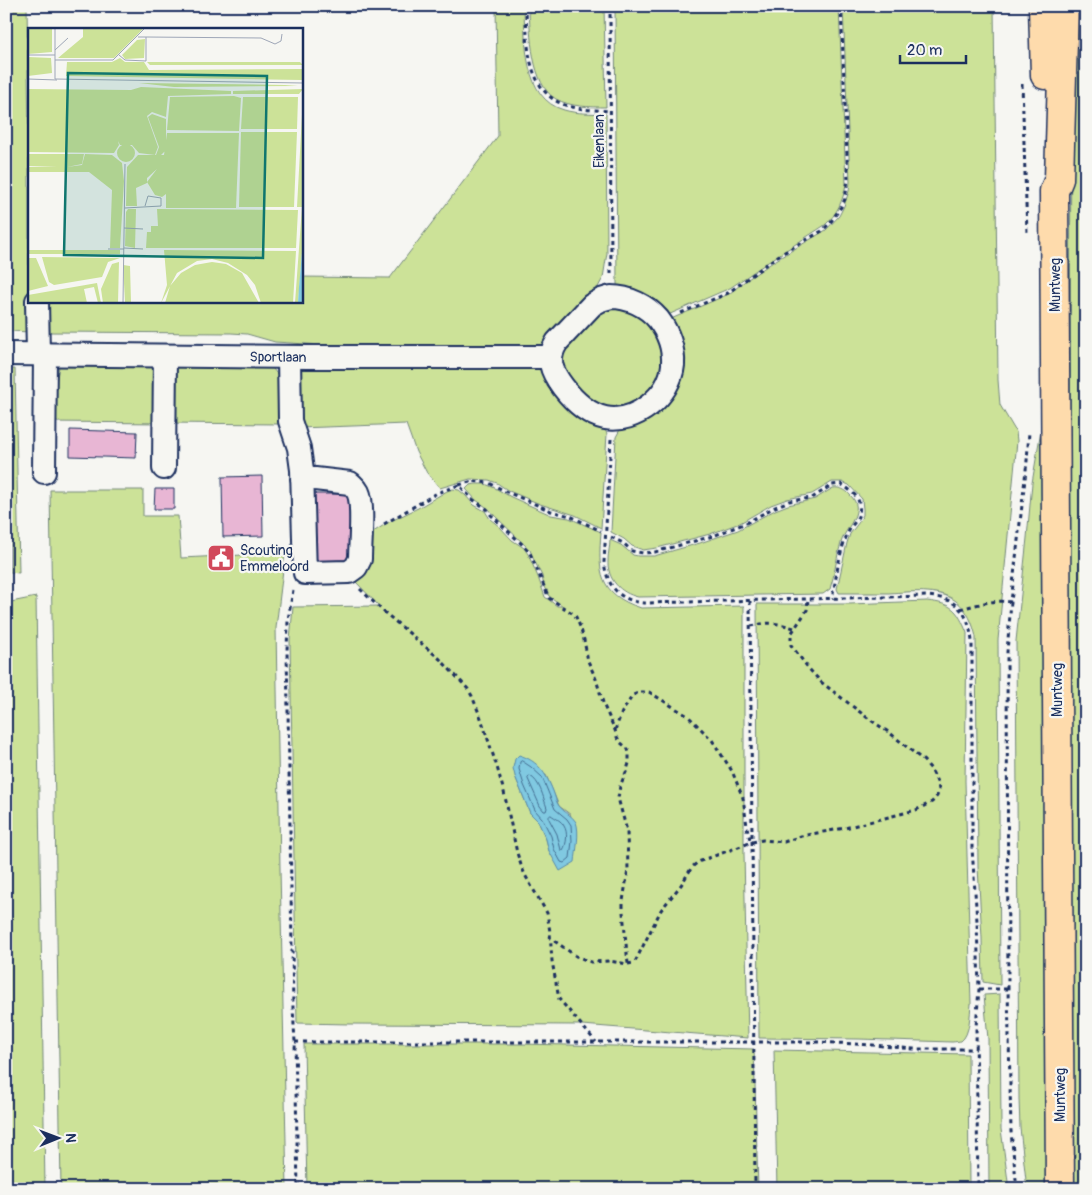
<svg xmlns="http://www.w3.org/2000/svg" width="1092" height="1195" viewBox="0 0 1092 1195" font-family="Pangolin,sans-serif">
	<rect width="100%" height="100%" fill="#f6f6f2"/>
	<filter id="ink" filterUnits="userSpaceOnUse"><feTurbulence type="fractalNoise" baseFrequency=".02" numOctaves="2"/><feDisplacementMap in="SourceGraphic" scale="10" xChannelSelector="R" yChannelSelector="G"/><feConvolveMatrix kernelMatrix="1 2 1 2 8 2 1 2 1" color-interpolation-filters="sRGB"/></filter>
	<g filter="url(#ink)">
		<path fill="#cce298" stroke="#74887b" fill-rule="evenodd" d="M6,6H27L29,136V301L32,332L8,331L6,208Z
			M496,6H524C525,40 523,99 564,110C577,114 592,113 606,114L607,253L603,278L597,289L588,302L546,344L533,349L447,353L275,342L247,334L231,333L47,332L45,301H301V277L390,278L498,136Z
			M529,6H604L606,107C589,107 571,107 556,99C531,85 530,33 529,6Z
			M615,6H839L846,184C843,201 837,214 825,225L774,258L730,288L661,318L618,288L617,284Z
			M843,6H994L998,380L1000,405L1016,432L1017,441L998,640L1000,985L983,982L982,938L978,867L976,637C973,624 968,610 956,601C938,588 910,592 889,593C872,593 855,593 839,593L837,589L847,543L850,534L859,522L863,515V509L862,499L849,485L842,482H832L812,494L787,499L771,505L740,523L710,534L657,548L643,550L632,546L624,539L611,532L616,437L622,426L668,393L664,322L729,294L745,281L776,260L826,230L839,216L844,206L849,191L850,182Z
			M1071,6H1086V1189H1074L1070,531Z
			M600,307H632L666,341L659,384L620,413L582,399L559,359L583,324Z
			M60,361L264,362L273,369L281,379L284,407L279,424L49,422Z
			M301,366L535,367L542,371L601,421L607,434L601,528L575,515L540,504L509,491L497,483L489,480L470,479L440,488L427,473L416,452L406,424L299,428L297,373Z
			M6,369H15L19,573L10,572L11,404L6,403Z
			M1041,430L1046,1189H1027L1020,1128L1019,1099L1016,641L1027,538L1032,483Z
			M476,484H485L495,488L511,497L551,515L569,518L601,532C598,571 598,594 641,608L744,606V854L748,1038L582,1025L350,1024L297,1023L290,640L293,607L379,606L356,582L353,574L370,534L389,522L418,508L447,491L453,489L459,490L465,495L474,505L485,511L490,519L500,527L512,540L524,548L528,554L538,577L545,597L557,606H563L549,596L544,587L542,576L533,558L530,550L494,515L489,509L476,500L466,489L470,485ZM546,775L559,806L571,815L549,851L546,839L538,821L530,813L515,776Z
			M833,488C840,487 846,490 850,495C867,511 845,527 841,543C836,558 835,574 830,589L823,594L638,597C620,593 607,579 608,560C608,553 610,547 610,540L621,545L633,555L638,556H654L700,543L738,530L775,510L788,505L815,499Z
			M50,490H143V516H178L181,558L285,553L276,628L280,869L287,1189H61Z
			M36,597L45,1189H6V603Z
			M927,601C953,604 957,609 967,633L965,781L971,1004C970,1013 970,1035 961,1041C960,1041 954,1042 952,1042L859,1039L759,1038L757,604H850Z
			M1000,994L1001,1129L1009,1189H989L988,1039L984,995Z
			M304,1044H521L754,1049L758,1189H307Z
			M774,1050L968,1054L969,1189H777Z"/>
		<path fill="#80c9e1" stroke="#588bad" d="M519,755C539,761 546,774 553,791C555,796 556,802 559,806C563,812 572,815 576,822C580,832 576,851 575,862L560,871L549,851L546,839L538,821L530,813L515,776L513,768L515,759Z"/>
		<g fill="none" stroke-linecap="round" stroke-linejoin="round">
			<path stroke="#436d92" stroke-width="1" d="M522,761L531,767L542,777L555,809L567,819L571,825L572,841L570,858L564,863L561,862L554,849L551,836L542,818L535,810L524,785L519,769L520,762Z
				M530,776C540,781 543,797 547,808L546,811H544L540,806L528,779Z
				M551,815C555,818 562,821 564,826C568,832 567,844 563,850H561L557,834L549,819V817Z"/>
		</g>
		<path fill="#e8b6d4" stroke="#1b2f5e" d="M70,430L137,432L136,458L70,456Z
			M262,476L263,536L223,537L222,477Z
			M155,489H174V509H154Z
			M314,494H349L350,560L314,561Z
			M6,500H9V599H6Z"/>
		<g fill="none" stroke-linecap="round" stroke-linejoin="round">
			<defs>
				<g id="minor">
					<path d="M611,297C629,297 647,306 658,319C668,332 674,349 673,365C670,396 635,424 605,418C587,414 573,400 563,387C551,371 546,359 557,342L592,305L601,300Z"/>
					<path d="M37,301L38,354"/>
					<path id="s1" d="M6,354L309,357H550"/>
					<path d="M289,357L290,421L299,448L302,470L305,573L349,572L356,567L360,559C360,544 364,504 358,492C356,488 353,486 350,483L315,479H302"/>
					<path d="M164,468L165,356"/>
					<path d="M44,472L45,354"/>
				</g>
				<path id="major" d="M1043,6L1045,75
					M1060,1189L1054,191L1059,179L1064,6"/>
			</defs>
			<use href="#minor" stroke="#1b2f5e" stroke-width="26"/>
			<use href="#major" stroke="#1b2f5e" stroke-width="31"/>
			<path stroke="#1b2f5e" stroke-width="3" stroke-dasharray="4 4" stroke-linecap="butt" d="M526,6C527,44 526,97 572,107C584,110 597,110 610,111
				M610,6L611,276
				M1022,84L1027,233
				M681,313L728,293L776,257L822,231L830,223L841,207L845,199L848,180L841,6
				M611,439L604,562C607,586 619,601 645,603L927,596C957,598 968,611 972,641V848L977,921L979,989L976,1027L978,1189
				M459,485L473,481L489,483L507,492L551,511L570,516L601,531
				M384,524L437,493L459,485L472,499L487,509L491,515L523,545L530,553L549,598L572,613L576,617L581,629L584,640L588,661L596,679L604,706L615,730L617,737L620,742L628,749L629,753V763L627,770L620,786L618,798L627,831L628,870L623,901V912L628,964L609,961L591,962L576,956L550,938
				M611,537L623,543L632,551L643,553L655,552L713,536L746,523L773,508L789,501L812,498L832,485L841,484C847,488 858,495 859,503C862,519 852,522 847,535C839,553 837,574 833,593V599
				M360,589L384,612L440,659L468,689L472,696L481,718L497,767L504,792L517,853L521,865L525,875L547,913L550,932L552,961L559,999L596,1042
				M293,590L288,620L287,651L293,1008L295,1042L298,1189
				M750,601L755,1189
				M960,609C977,605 993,599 1011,602
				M751,626C770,622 775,622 794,628
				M615,730L622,712L633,695L641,692H649L688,716L712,740L732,771L743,798L748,833L750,839
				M628,964L633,963L635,962L661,910L681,885L692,867L698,862L752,842L763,840L784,842L801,836L845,828L916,810L932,802L937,796L939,790L938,784L931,769L924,761L890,733L869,719L821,682L809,669L791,645V634L807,610L808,599
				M979,989H1008
				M295,1042H818L873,1045L913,1049H976
				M1017,1189L1011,1132L1008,989L1007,652L1011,602L1027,461L1029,432"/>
			<use href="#minor" stroke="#f6f6f2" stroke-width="22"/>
			<use href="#major" stroke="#fedbac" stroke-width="28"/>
		</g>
	</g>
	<defs>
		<symbol id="civic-square" viewBox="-11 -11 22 22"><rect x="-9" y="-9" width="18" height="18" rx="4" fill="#d1495b" stroke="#f6f6f2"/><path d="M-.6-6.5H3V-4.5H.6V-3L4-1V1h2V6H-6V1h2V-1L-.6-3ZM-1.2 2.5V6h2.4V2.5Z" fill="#fff"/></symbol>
	</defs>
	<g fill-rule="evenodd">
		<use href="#civic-square" x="205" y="542" width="32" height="32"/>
	</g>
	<g text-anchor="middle" stroke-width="4.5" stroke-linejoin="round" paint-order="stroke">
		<g font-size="14" fill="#1b2f5e" stroke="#f6f6f2">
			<text transform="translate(599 141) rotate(-90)" y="5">Eikenlaan</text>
			<text transform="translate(1055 285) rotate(-90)" y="5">Muntweg</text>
			<text dy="5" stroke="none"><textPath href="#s1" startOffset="272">Sportlaan</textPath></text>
			<text transform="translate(1057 690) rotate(-90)" y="5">Muntweg</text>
			<text transform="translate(1060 1095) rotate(-90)" y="5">Muntweg</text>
		</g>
		<g font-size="14" fill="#1b2f5e" stroke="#f6f6f2" text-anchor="start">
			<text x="240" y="555">Scouting<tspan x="240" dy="16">Emmeloord</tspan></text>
		</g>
	</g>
	<g transform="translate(28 28)">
		<rect width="275" height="275" fill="#f6f6f2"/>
		<path d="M0,0H24V24L0,26ZM55,0H116L86,30H30L55,9ZM117,11L116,30L97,31L94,27L109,12ZM0,29L23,30L24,45L0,48ZM92,30L97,34H116L121,42L274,41V52L38,48L39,34H84ZM119,34H272L275,37H122ZM111,55L257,57L270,58L146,59ZM113,59L203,63V66L140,68L138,89L124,84L119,88L130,119L127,127L111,125L104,117H92L90,113L91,117L86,125L0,124V61L103,62ZM275,61L271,66H205V63ZM206,68L213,70L211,103L139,102L142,69ZM275,68V213L270,275H267L274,179H269ZM215,69H270L269,101H213ZM124,86L138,91V122L133,127H128L131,119L120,89ZM213,104H269L266,179H211ZM139,105H211L208,180H138V166L134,169L127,167L119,154L129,141L119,150V144V155L108,160L109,178H98L99,139L110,127H136ZM89 125a9 9 0 1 1 18 0a9 9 0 1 1-18 0ZM0,126H56L54,136L39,139L54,137L57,126L84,127L94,135L96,153L92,220H82L84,162L61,144H0V139H29L0,138ZM100,181H108L107,220L97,218L98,184ZM129,181L270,182L268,220H118L119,204H123V198H130ZM0,222H92V226H0ZM136,222L268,223L265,275H233L227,257L219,247L200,235L184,231L169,233L149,245L133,275L139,257ZM14,229L92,230L80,234L74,249L26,257L21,254ZM0,230H8L20,258L0,263ZM91,234L90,275H75L73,261L84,236ZM184,234L198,236L214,245L231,275H137L142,258L153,245L167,237ZM95,237L102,238L103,274H97ZM69,255L73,275H70L66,259L56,261L59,275H0V267Z" fill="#cce298"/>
		<path d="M275,213V275H270L271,259Z" fill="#80c9e1"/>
		<path fill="none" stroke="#9ea6b7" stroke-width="1" d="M27,0V51M118,9L233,10L247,16L253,13L254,6M27,22L40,10M0,27H27M91,27L97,32L118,33V9H110M27,32H85L117,0M0,51L29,52M27,51L275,55M97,180L133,178V170L120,168L117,178M96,200L115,201M96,220L115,221M80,221H96M95,275L97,136"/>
		<path fill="#0f766e" fill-opacity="0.15" stroke="#0f766e" stroke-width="2.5" d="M40,45L239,48L235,230L36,227Z"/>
		<rect width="275" height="275" fill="none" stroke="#1b2f5e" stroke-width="2.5"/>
	</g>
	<rect width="1092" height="1195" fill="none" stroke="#f6f6f2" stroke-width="25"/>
	<rect x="12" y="12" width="1067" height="1170" fill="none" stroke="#1b2f5e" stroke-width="2" filter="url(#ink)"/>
	<g transform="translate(58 1138) rotate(89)" stroke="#f6f6f2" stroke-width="4" paint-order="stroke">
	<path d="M0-4L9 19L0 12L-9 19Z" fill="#1b2f5e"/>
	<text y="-8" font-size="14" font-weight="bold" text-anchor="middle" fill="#1b2f5e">N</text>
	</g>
	<path d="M900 55v8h66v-8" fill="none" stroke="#1b2f5e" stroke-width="2.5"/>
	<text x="907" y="55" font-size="15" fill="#1b2f5e" stroke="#f6f6f2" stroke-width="4" paint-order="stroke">20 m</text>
</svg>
